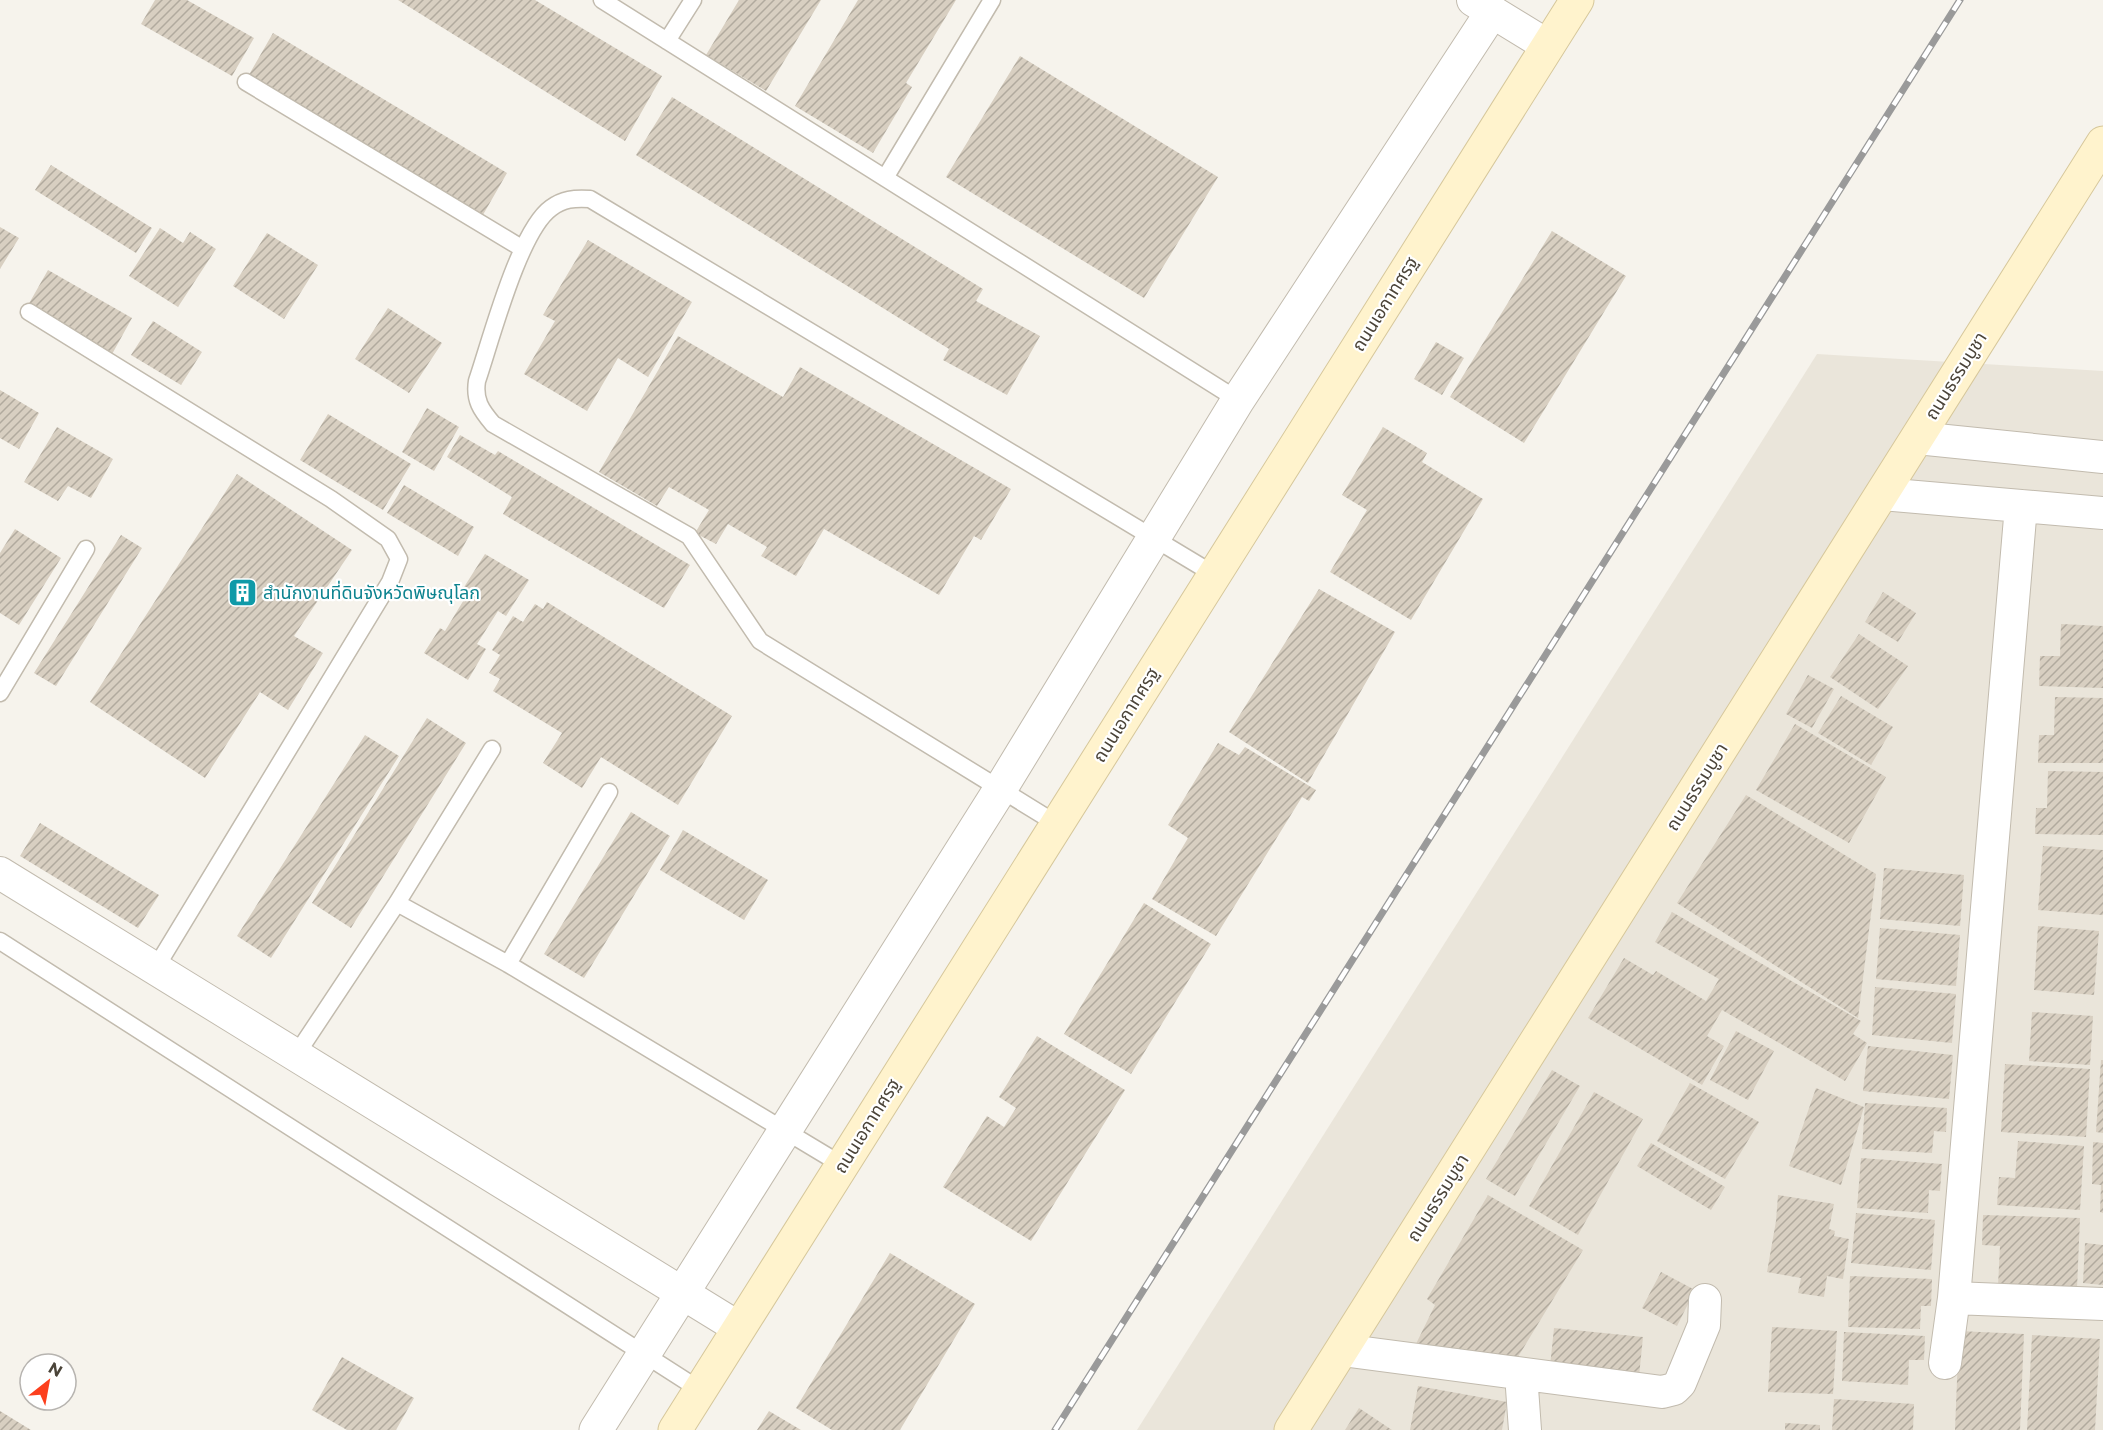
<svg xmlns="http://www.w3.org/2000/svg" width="2103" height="1430" viewBox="0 0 2103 1430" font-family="Montserrat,'Noto Sans Thai',sans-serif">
	<defs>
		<pattern id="building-hatch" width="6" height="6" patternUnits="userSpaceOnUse" patternTransform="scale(1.5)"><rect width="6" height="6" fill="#d8cfc1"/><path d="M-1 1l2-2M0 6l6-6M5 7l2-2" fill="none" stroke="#b1aa9e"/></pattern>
	</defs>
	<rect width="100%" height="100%" fill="#f6f3ec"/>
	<path fill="#eae5da" d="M1817,354L2103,371V1430H1137Z"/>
	<path fill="url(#building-hatch)" d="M155,0H187L254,38L232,76L141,24Z
		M398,0H535L662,76L625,141Z
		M739,0H821L766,91L706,55Z
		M858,0H956L906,83L912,87L873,153L795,106Z
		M273,33L507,173L480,220L246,80Z
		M1020,56L1218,177L1144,298L946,177Z
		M672,97L983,289L976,301L1040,336L1007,395L943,360L949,349L636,155Z
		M51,165L152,228L136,253L35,190Z
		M0,227L19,238L0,269Z
		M160,228L183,243L190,232L216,249L178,307L129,276Z
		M1552,231L1626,276L1524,443L1450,397Z
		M267,233L318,265L284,319L233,286Z
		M588,240L692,302L648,377L618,358L587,411L524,374L555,321L543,315Z
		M48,270L132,318L111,356L27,307Z
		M388,308L442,343L409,393L355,359Z
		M153,321L202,352L181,385L131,355Z
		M678,336L783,397L800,367L1011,489L981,540L974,536L939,595L824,529L796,576L761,556L767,547L728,524L716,544L695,533L709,510L669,487L657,506L599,472Z
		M1436,342L1464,358L1442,395L1414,379Z
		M0,390L39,413L19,449L0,438Z
		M427,408L459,427L434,471L402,452Z
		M328,414L411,464L383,510L300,460Z
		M57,427L113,459L91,498L68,486L58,501L24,482Z
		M1383,427L1427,453L1422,462L1483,499L1411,620L1330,572L1367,510L1342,495Z
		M460,435L495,455L498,451L690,565L664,608L503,514L512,497L447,457Z
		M237,474L352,550L294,636L323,653L288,710L260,692L205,778L90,702Z
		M404,485L474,527L458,556L387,513Z
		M15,529L61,558L19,625L0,613V553Z
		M121,535L142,548L56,686L34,673Z
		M485,554L529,580L506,616L498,611L477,644L486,649L468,680L424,653L440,628L445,631L465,598L459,595Z
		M1319,589L1395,632L1308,783L1229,732Z
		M1883,592L1916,613L1898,642L1865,622Z
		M547,602L732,716L678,805L601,757L582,788L543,763L562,733L493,691L500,679L489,673L500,655L492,650L513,616L523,622L535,604L543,609Z
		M2061,624L2103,626V688L2039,686L2040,656H2060Z
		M1859,634L1908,666L1878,709L1830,677Z
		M1808,675L1834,689L1812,728L1786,714Z
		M1841,696L1893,727L1871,765L1818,733Z
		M2055,697L2103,698V763H2038L2039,735H2054Z
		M427,718L466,743L351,928L312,903Z
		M1795,724L1886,777L1849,843L1756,790Z
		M365,735L399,756L271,958L237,936Z
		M1218,743L1239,755L1245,747L1316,790L1309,801L1302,797L1216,936L1152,899L1188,838L1168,825Z
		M2048,771L2103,772V835L2035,834L2036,808H2047Z
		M1746,795L1876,874L1858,1018L1677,903Z
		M631,812L670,836L584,978L544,954Z
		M40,823L159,895L138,928L20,856Z
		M683,830L768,880L744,920L660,870Z
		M2043,846L2103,850V915L2038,910Z
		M1884,868L1964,875L1960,926L1880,919Z
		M1144,903L1211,944L1131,1074L1064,1034Z
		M1672,912L1861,1021L1853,1034L1867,1043L1845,1081L1722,1010L1707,1036L1724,1046L1702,1085L1588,1018L1624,958L1653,975L1656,971L1706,1001L1719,979L1655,942Z
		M2038,926L2099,931L2094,995L2034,990Z
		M1880,928L1960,935L1956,986L1876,979Z
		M1875,987L1956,994L1952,1043L1872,1035Z
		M2032,1012L2093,1016L2090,1065L2029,1061Z
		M1736,1031L1774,1051L1748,1100L1710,1080Z
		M1037,1036L1125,1090L1031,1241L943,1187L987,1116L1004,1127L1016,1108L999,1097Z
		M1868,1046L1953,1055L1949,1099L1863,1091Z
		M2101,1060H2103V1133L2096,1132Z
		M2005,1064L2090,1069L2086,1137L2001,1132Z
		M1552,1070L1580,1086L1515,1196L1486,1179Z
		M1690,1083L1759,1122L1725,1179L1657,1141Z
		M1816,1088L1864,1107L1841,1185L1789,1166Z
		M1594,1092L1643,1119L1578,1235L1529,1206Z
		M1865,1103L1947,1108L1946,1132L1934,1131L1932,1153L1862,1149Z
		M2018,1141L2084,1146L2080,1210L1997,1205L1999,1177L2015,1178Z
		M2093,1142L2103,1143V1213L2100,1212L2101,1185L2092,1184Z
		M1651,1143L1725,1187L1711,1210L1637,1166Z
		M1861,1158L1942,1164L1940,1191L1929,1190L1928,1213L1857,1208Z
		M1488,1195L1583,1250L1510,1370L1415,1346L1435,1305L1427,1299Z
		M1778,1195L1834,1204L1829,1229L1835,1231L1834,1236L1849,1239L1843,1279L1827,1276L1824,1297L1798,1293L1801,1278L1767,1272L1776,1221Z
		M1856,1213L1935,1220L1931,1270L1851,1263Z
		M1983,1215L2080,1218L2077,1289L1998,1286L2000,1246L1982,1245Z
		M2085,1243L2103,1245V1285L2083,1283Z
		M890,1253L975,1304L900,1430H832L796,1408Z
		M1661,1272L1695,1290L1677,1326L1642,1308Z
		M1850,1276L1932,1279L1931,1306H1921L1920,1329L1848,1327Z
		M1772,1327L1837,1331L1833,1394L1768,1392Z
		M1554,1328L1643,1337L1638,1386L1549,1376Z
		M1959,1331L2024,1334L2020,1430H1955Z
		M1844,1332L1925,1336L1924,1360H1909L1908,1385L1842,1381Z
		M2032,1335L2100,1339L2095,1430H2027Z
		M342,1357L414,1398L396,1430H347L312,1410Z
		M1418,1386L1507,1402L1502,1430H1410Z
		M1834,1399L1914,1404L1913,1430H1832Z
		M1359,1408L1392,1430H1345Z
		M0,1411L31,1430H0Z
		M769,1411L801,1430H757Z
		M1785,1423L1820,1425V1430H1785Z"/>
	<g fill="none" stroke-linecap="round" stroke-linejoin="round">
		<defs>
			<path id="service" d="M602,0L1238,400
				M667,41L693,0
				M246,82L523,249
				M885,178L992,0
				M29,312L331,499L388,539L399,559L390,582L155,969
				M0,693L86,549
				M1057,824L760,641L689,536L493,424C481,410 474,400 477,381C491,340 519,231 551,208C563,199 574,198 590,199L1215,575
				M397,903L508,964L842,1165
				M0,941L700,1390
				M508,964L609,792
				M296,1055L397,903L492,749"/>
			<path id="minor" d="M1473,0L1548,46
				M1917,438L2103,457
				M1882,494L2103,513
				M0,873L739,1328
				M1954,1298L2103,1304
				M1342,1350L1662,1392L1674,1389L1680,1383L1704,1325L1705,1300
				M1945,1363L1954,1298L2021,506
				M1521,1374L1525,1430"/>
			<path id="tertiary" d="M596,1430L1001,788L1238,400L1492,12"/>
			<path id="secondary" d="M675,1430L1577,0
				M1291,1430L2103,143"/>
		</defs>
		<use href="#service" stroke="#c2bbae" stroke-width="19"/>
		<use href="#minor" stroke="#c2bbae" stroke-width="34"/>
		<use href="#tertiary" stroke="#c2bbae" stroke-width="35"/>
		<use href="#secondary" stroke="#d6c79b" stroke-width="35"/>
		<use href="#service" stroke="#fff" stroke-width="16"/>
		<use href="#minor" stroke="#fff" stroke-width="32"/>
		<use href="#tertiary" stroke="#fff" stroke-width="33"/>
		<use href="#secondary" stroke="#fff3cd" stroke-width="33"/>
		<defs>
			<path id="rail" d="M1055,1430L1960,0"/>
		</defs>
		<use href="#rail" stroke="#9a9a9a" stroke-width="7"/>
		<use href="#rail" stroke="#fff" stroke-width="4.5" stroke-dasharray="14" stroke-linecap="butt"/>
	</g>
	<defs>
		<symbol id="building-square" viewBox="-11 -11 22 22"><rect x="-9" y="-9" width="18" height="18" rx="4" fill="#0f9aa8" stroke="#fff"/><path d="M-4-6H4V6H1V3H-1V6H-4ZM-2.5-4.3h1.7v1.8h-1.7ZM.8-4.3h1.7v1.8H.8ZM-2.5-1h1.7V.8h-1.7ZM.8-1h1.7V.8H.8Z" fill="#fff"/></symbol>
	</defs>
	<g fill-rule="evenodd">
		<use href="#building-square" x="226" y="576" width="33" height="33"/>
	</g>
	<g text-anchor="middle" stroke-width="4.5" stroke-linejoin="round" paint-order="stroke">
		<g font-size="18" fill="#4b4439" stroke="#fff">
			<text transform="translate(1385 304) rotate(-58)" y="6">ถนนเอกาทศรฐ</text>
			<text transform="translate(1956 376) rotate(-58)" y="6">ถนนธรรมบูชา</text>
			<text transform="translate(1126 715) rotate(-58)" y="6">ถนนเอกาทศรฐ</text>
			<text transform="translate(1697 787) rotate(-58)" y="6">ถนนธรรมบูชา</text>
			<text transform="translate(867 1126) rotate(-58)" y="6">ถนนเอกาทศรฐ</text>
			<text transform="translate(1438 1198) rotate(-58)" y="6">ถนนธรรมบูชา</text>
		</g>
		<g font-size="18" fill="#0d838f" stroke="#fff" text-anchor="start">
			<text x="263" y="599">สำนักงานที่ดินจังหวัดพิษณุโลก</text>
		</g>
	</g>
	<g transform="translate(48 1382) rotate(31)"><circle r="28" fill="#ffffff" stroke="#b7b4b0" stroke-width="1.5"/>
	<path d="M0-4.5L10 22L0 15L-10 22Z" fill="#fc3f1d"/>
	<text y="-9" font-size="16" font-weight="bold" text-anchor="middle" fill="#4b4439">N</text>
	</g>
</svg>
